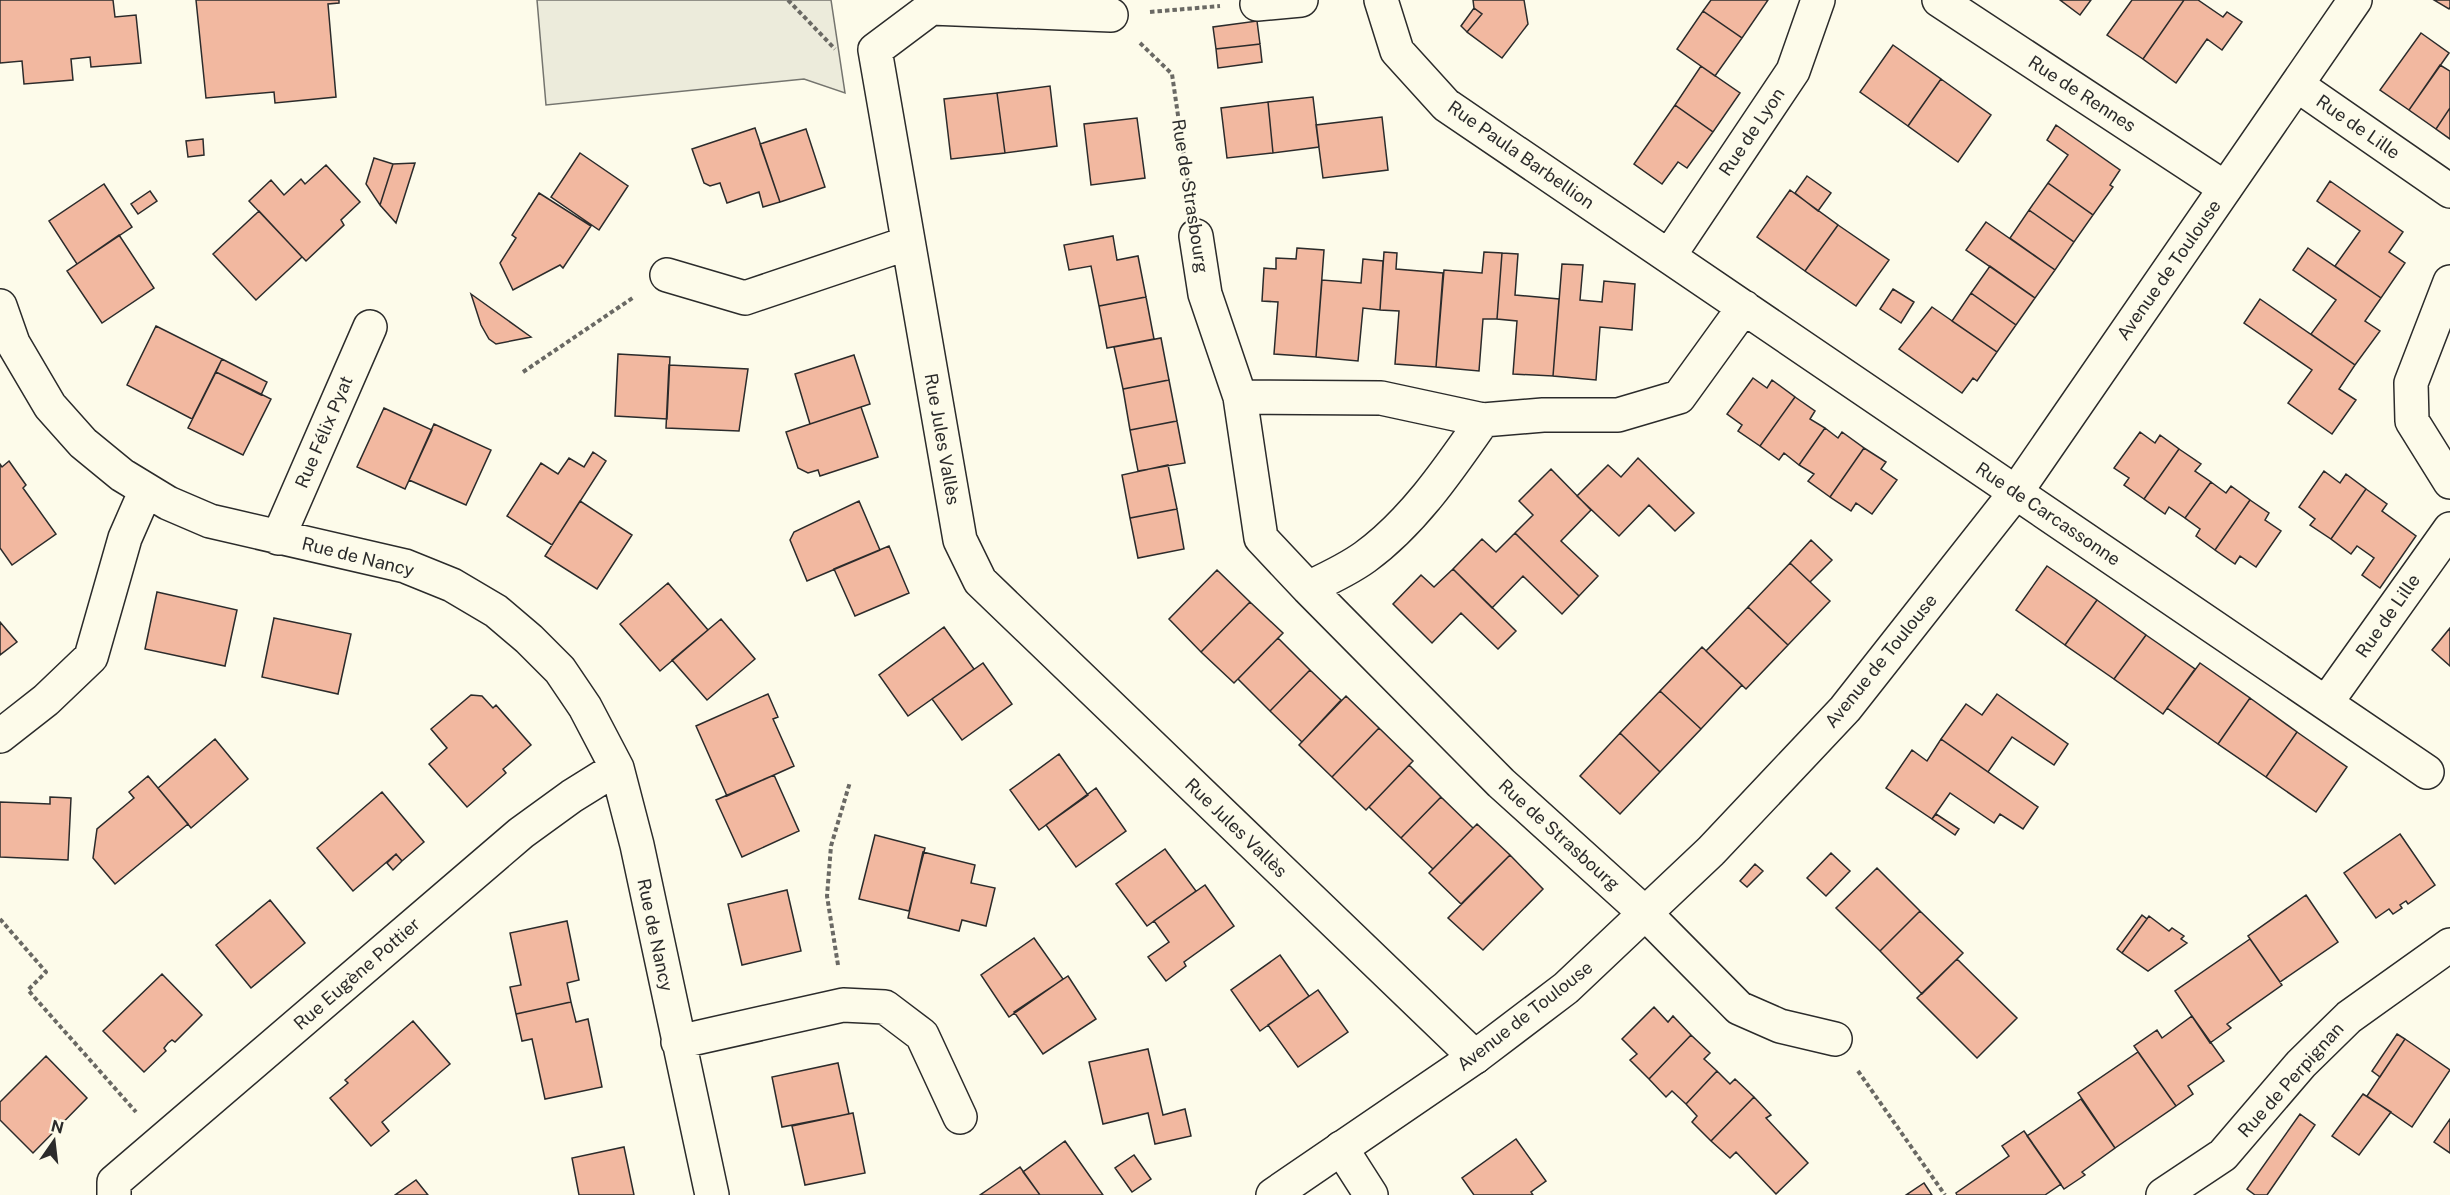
<svg xmlns="http://www.w3.org/2000/svg" width="2450" height="1195" viewBox="0 0 2450 1195" font-family="'Public Sans',sans-serif">
	<rect width="100%" height="100%" fill="#fdfbea"/>
	<path fill="#ecebdb" stroke="#74746e" stroke-width="1.5" d="M537,0H831L845,93L804,79L546,105Z"/>
	<path fill="#f2b8a0" stroke="#2b2b2b" stroke-width="1.5" d="M0,0H113L115,17L136,15L141,63L91,67L90,57L71,59L73,80L24,84L22,61L0,63Z
		M196,0H339V3L328,4L336,97L275,103L274,92L206,98Z
		M1473,0H1524L1528,24L1502,58L1467,32L1482,14L1474,8Z
		M1711,0H1768L1742,38L1703,11Z
		M2060,0H2091L2080,15Z
		M2132,0H2184L2143,59L2107,35Z
		M2184,0H2198L2223,17L2227,12L2242,22L2222,50L2207,39L2176,83L2143,59Z
		M2434,0H2450V7L2449,9Z
		M1474,8L1482,14L1467,32L1461,26Z
		M1703,11L1742,38L1715,76L1677,49Z
		M1257,21L1260,44L1216,49L1213,27Z
		M2421,33L2449,53L2409,110L2380,90Z
		M1260,44L1262,62L1218,68L1216,49Z
		M1893,45L1941,79L1908,126L1860,92Z
		M2440,65L2450,71V108L2436,129L2409,110Z
		M1701,66L1740,93L1713,132L1675,105Z
		M1941,79L1991,115L1958,162L1908,126Z
		M1050,86L1057,146L1005,153L997,93Z
		M997,93L1005,153L951,159L944,99Z
		M1313,97L1319,147L1273,153L1268,102Z
		M1268,102L1273,153L1227,158L1221,108Z
		M1675,105L1713,132L1687,168L1678,162L1662,184L1634,164Z
		M2450,108V139L2436,129Z
		M1382,117L1388,170L1323,178L1316,125Z
		M1137,118L1145,178L1091,185L1084,124Z
		M2056,125L2120,170L2110,185L2113,187L2093,215L2048,183L2068,155L2047,140Z
		M755,128L780,202L763,207L759,192L727,203L720,183L710,186L704,183L692,149Z
		M806,129L825,187L780,202L760,144Z
		M203,139L204,155L188,157L186,141Z
		M580,153L628,186L599,230L551,197Z
		M374,158L393,164L380,205L366,184Z
		M415,163L396,223L380,205L393,164Z
		M326,165L360,202L341,220L344,225L306,261L249,201L271,180L284,195L301,179L305,184Z
		M1807,176L1831,193L1818,211L1795,193Z
		M2330,181L2403,232L2389,252L2405,263L2381,298L2335,266L2360,231L2317,201Z
		M2048,183L2093,215L2074,242L2029,210Z
		M104,184L132,227L77,264L49,221Z
		M1790,190L1838,225L1805,271L1757,237Z
		M150,191L157,201L138,214L131,204Z
		M539,193L591,226L563,268L560,265L513,290L500,263L516,238L512,235Z
		M2029,210L2074,242L2055,270L2010,238Z
		M259,211L302,257L256,300L213,254Z
		M1986,222L2055,270L2035,298L1966,250Z
		M1838,225L1889,260L1856,306L1805,271Z
		M119,235L154,288L102,323L67,271Z
		M1113,236L1117,260L1138,256L1146,297L1099,306L1091,266L1069,270L1064,245Z
		M1297,248L1324,250L1316,357L1274,354L1278,302L1262,301L1264,268L1276,269V258L1296,259Z
		M2308,248L2381,298L2365,321L2380,331L2355,365L2311,334L2336,300L2293,270Z
		M1384,252L1397,253L1396,269L1443,273L1436,367L1395,364L1399,311L1380,310Z
		M1484,252L1502,253L1497,319H1483L1479,371L1436,367L1444,270L1482,273Z
		M1502,253L1518,254L1515,295L1559,299L1553,376L1513,374L1517,321L1497,319Z
		M1363,259L1383,261L1380,310L1363,308L1358,361L1316,357L1322,280L1361,283Z
		M1562,264L1583,265L1580,300L1602,302L1604,281L1635,284L1632,330L1600,327L1596,380L1553,376Z
		M1990,266L2035,298L2016,325L1971,293Z
		M1893,289L1914,302L1901,323L1880,309Z
		M1971,293L2016,325L1997,352L1952,321Z
		M471,294L531,337L496,344L489,339L481,325Z
		M1146,297L1154,339L1107,348L1099,306Z
		M2260,299L2355,365L2339,389L2356,400L2332,434L2288,403L2312,370L2244,323Z
		M1932,307L1997,352L1977,381L1973,378L1962,393L1899,349Z
		M156,326L222,359L192,419L127,385Z
		M1161,338L1169,380L1123,389L1114,347Z
		M618,354L670,357L667,419L615,416Z
		M854,355L870,404L810,424L795,374Z
		M222,359L267,382L261,395L216,372Z
		M669,365L748,369L739,431L666,428Z
		M216,372L271,399L243,455L188,428Z
		M1753,378L1767,388L1772,380L1795,397L1760,446L1738,431L1742,425L1727,414Z
		M1169,380L1177,421L1130,430L1123,389Z
		M1795,397L1815,411L1810,419L1825,428L1799,465L1784,453L1779,460L1760,446Z
		M861,407L878,457L820,476L818,470L808,473L798,468L786,432Z
		M384,408L432,430L405,489L357,467Z
		M1177,421L1185,463L1138,471L1130,430Z
		M434,424L491,450L466,505L409,480Z
		M1825,428L1838,438L1842,432L1864,448L1830,497L1808,481L1814,474L1799,465Z
		M2140,432L2155,443L2160,435L2179,449L2144,499L2124,485L2129,478L2114,468Z
		M1864,448L1886,462L1881,469L1897,480L1872,514L1856,503L1851,511L1830,497Z
		M2179,449L2201,464L2195,471L2211,482L2185,518L2169,507L2165,514L2144,499Z
		M593,452L606,461L552,545L507,516L541,463L558,474L569,458L584,467Z
		M1638,458L1694,513L1675,531L1649,505L1619,536L1577,496L1608,465L1621,477Z
		M9,461L26,485L23,488L56,534L12,565L0,548V464L2,467Z
		M1168,465L1177,509L1130,518L1122,475Z
		M1551,469L1591,510L1561,541L1598,576L1579,596L1515,533L1533,515L1519,501Z
		M2324,471L2340,483L2346,474L2366,489L2331,539L2310,525L2315,519L2299,507Z
		M2211,482L2226,493L2231,486L2250,500L2215,550L2196,536L2200,529L2185,518Z
		M2366,489L2387,504L2382,511L2416,536L2380,588L2362,575L2374,558L2357,546L2351,554L2331,539Z
		M2250,500L2269,513L2265,520L2281,531L2256,567L2240,556L2235,564L2215,550Z
		M580,501L632,535L597,589L545,556Z
		M859,501L880,550L807,581L790,540L794,532Z
		M1177,509L1184,549L1138,558L1130,518Z
		M1515,533L1579,596L1562,614L1523,576L1492,608L1453,569L1482,539L1496,552Z
		M1811,540L1832,560L1810,582L1790,563Z
		M889,546L909,593L855,616L834,569Z
		M1790,563L1830,601L1788,645L1748,607Z
		M2047,566L2097,600L2065,645L2016,610Z
		M1453,569L1516,631L1498,649L1461,613L1432,643L1393,604L1421,575L1434,587Z
		M1217,570L1250,602L1201,652L1169,619Z
		M668,583L708,630L660,671L620,624Z
		M157,592L237,610L225,666L145,649Z
		M2097,600L2146,635L2114,679L2065,645Z
		M1250,602L1283,633L1234,683L1201,652Z
		M1748,607L1788,645L1746,689L1706,651Z
		M274,618L351,634L338,694L262,677Z
		M721,619L755,659L707,700L672,660Z
		M0,622L17,642L0,655Z
		M944,627L974,669L908,716L879,675Z
		M2450,628V666L2432,650Z
		M2146,635L2195,669L2163,714L2114,679Z
		M1278,638L1310,670L1270,711L1238,679Z
		M1702,647L1742,685L1701,729L1660,691Z
		M983,663L1012,704L962,740L932,699Z
		M2200,663L2250,698L2218,744L2167,708Z
		M1310,670L1341,700L1302,742L1270,711Z
		M1660,691L1701,729L1660,772L1620,733Z
		M768,694L778,717L773,719L794,766L727,796L696,726Z
		M1997,694L2068,744L2054,765L2012,737L1988,772L1941,739L1966,704L1982,715Z
		M471,695L482,696L493,708L496,705L531,745L503,769L506,773L467,807L429,764L447,748L431,729Z
		M1346,696L1379,728L1332,777L1299,745Z
		M2250,698L2297,732L2266,777L2218,744Z
		M1379,728L1413,761L1366,810L1332,777Z
		M2297,732L2347,767L2316,812L2266,777Z
		M1620,733L1660,772L1620,814L1580,776Z
		M215,739L248,779L191,828L158,788Z
		M1941,739L2038,807L2023,829L2000,814L1994,823L1950,793L1932,819L1886,788L1912,750L1927,761Z
		M1059,754L1088,795L1039,830L1010,790Z
		M1409,765L1441,797L1401,838L1369,807Z
		M774,775L799,831L742,857L716,800Z
		M148,776L188,824L115,884L93,858L97,829L134,798L129,792Z
		M1096,788L1126,831L1076,867L1046,825Z
		M382,792L424,842L402,861L396,854L353,891L317,848Z
		M50,797L71,798L68,860L0,857V802L50,804Z
		M1441,797L1473,828L1433,869L1401,838Z
		M1936,814L1959,829L1955,835L1932,819Z
		M1477,824L1510,855L1461,904L1429,873Z
		M2400,834L2435,885L2408,904L2406,901L2400,905L2402,908L2393,914L2389,909L2376,918L2344,873Z
		M875,835L925,848L909,911L859,899Z
		M1165,849L1196,891L1147,926L1116,884Z
		M923,852L975,865L971,883L995,888L986,926L962,920L959,931L908,918Z
		M1831,853L1850,871L1826,896L1807,878Z
		M396,854L402,861L393,870L387,863Z
		M1510,855L1543,889L1483,950L1448,918Z
		M1755,864L1763,871L1747,887L1740,881Z
		M1877,868L1920,911L1880,951L1836,908Z
		M1205,885L1234,926L1184,962L1186,966L1166,981L1148,957L1169,942L1154,921Z
		M787,890L801,951L742,965L728,904Z
		M2306,895L2338,942L2280,982L2248,936Z
		M270,900L305,943L251,988L216,945Z
		M1920,911L1963,953L1922,994L1880,951Z
		M2142,915L2147,919L2122,953L2117,949Z
		M2149,916L2169,931L2172,928L2184,936L2181,939L2187,943L2148,971L2122,953Z
		M567,921L579,980L567,983L571,1002L516,1014L510,987L521,985L510,933Z
		M1034,938L1063,979L1009,1017L981,975Z
		M2250,939L2282,985L2227,1024L2231,1028L2210,1043L2175,991Z
		M1280,955L1309,996L1260,1031L1231,990Z
		M1957,959L2017,1018L1977,1058L1917,998Z
		M162,974L202,1015L175,1042L172,1040L168,1043L164,1048L166,1051L144,1072L103,1031Z
		M1068,976L1096,1019L1043,1054L1014,1012Z
		M1318,990L1348,1032L1298,1067L1268,1025Z
		M571,1002L576,1022L588,1019L602,1087L545,1099L532,1039L522,1041L516,1014Z
		M1654,1007L1668,1022L1673,1016L1691,1035L1649,1079L1630,1060L1637,1054L1622,1039Z
		M2192,1016L2224,1061L2188,1086L2193,1094L2176,1106L2134,1046L2157,1030L2162,1038Z
		M413,1021L450,1064L382,1122L389,1131L371,1146L330,1098L348,1083L345,1080Z
		M2397,1034L2405,1039L2380,1077L2372,1071Z
		M1691,1035L1710,1053L1704,1059L1717,1071L1686,1104L1672,1091L1666,1097L1649,1079Z
		M2405,1039L2450,1070L2412,1127L2367,1096Z
		M1148,1049L1163,1115L1185,1109L1191,1136L1155,1144L1148,1113L1103,1124L1089,1062Z
		M2138,1052L2176,1106L2115,1148L2078,1093Z
		M46,1056L87,1098L33,1153L0,1120V1102Z
		M838,1063L849,1114L782,1127L772,1077Z
		M1717,1071L1730,1084L1735,1079L1754,1097L1711,1141L1692,1122L1697,1116L1686,1104Z
		M2363,1094L2391,1112L2359,1155L2332,1136Z
		M1754,1097L1771,1115L1766,1118L1808,1163L1776,1194L1736,1152L1730,1158L1711,1141Z
		M2081,1099L2115,1148L2082,1172L2085,1175L2064,1189L2027,1136Z
		M853,1113L865,1173L805,1185L792,1126Z
		M2300,1114L2315,1125L2267,1195H2255L2247,1189Z
		M2450,1119V1153L2434,1142Z
		M2024,1131L2061,1184L2045,1195H1957L1956,1193L2009,1156L2002,1146Z
		M1516,1139L1546,1181L1531,1192L1533,1195H1474L1462,1178Z
		M1065,1141L1103,1195H1040L1023,1172Z
		M624,1147L634,1195H579L572,1158Z
		M1134,1155L1151,1179L1132,1192L1115,1168Z
		M1020,1167L1040,1195H980L996,1184Z
		M416,1180L428,1195H395Z
		M1924,1183L1932,1195H1906Z"/>
	<g fill="none" stroke-linecap="round" stroke-linejoin="round">
		<defs>
			<path id="street" d="M1381,0L1397,51L1446,105L2427,772
				M1939,0L2225,188
				M1257,4L1301,0
				M1111,15L931,8L875,50L960,540L980,581L1475,1057
				M2297,85L2450,191
				M1196,236L1205,294L1240,397L1261,538L1308,588L1501,783L1646,914L1739,1008L1780,1026L1835,1039
				M1669,256L1793,71L1818,0
				M667,275L745,298L908,243
				M2450,282L2411,383L2412,421L2450,482
				M0,306L13,343L50,406L83,443L122,475L168,503L210,521L405,566L452,585L496,611L529,639L560,670L585,707L617,768L637,845L712,1195
				M1240,397L1381,398L1483,420L1543,415H1618L1679,397L1744,307
				M278,538L370,327
				M1308,588C1327,579 1347,570 1365,557C1413,522 1449,469 1483,420
				M2326,703L2450,529
				M0,736L46,700L91,657L125,538L146,490
				M678,1042L843,1005L885,1007L922,1035L960,1117
				M1341,1148L1371,1195
				M114,1195V1182L521,833L572,796L617,768
				M2163,1195L2223,1155L2301,1064L2349,1017L2450,945"/>
			<path id="secondary" d="M1273,1195L1475,1057L1566,988L1711,851L1845,709L2016,492L2355,0"/>
		</defs>
		<use href="#street" stroke="#2b2b2b" stroke-width="36"/>
		<use href="#secondary" stroke="#2b2b2b" stroke-width="36"/>
		<path stroke="#6a6964" stroke-width="4" stroke-dasharray="4.5 3" stroke-linecap="butt" d="M788,0L835,49
			M1150,12L1220,6
			M1140,43L1172,74L1190,198
			M523,372L634,297
			M0,919L46,972L28,990L136,1112
			M838,965L827,896L831,846L850,782
			M1858,1071L1945,1195"/>
		<use href="#street" stroke="#fdfbea" stroke-width="33"/>
		<use href="#secondary" stroke="#fdfbea" stroke-width="33"/>
	</g>
	<g text-anchor="middle" stroke-width="4.5" stroke-linejoin="round" paint-order="stroke">
		<g font-size="18" fill="#2b2b2b" stroke="#fdfbea">
			<text transform="translate(2082 94) rotate(33)" y="6">Rue de Rennes</text>
			<text transform="translate(2358 127) rotate(35)" y="6">Rue de Lille</text>
			<text transform="translate(1752 132) rotate(-56)" y="6">Rue de Lyon</text>
			<text transform="translate(1521 155) rotate(35)" y="6">Rue Paula Barbellion</text>
			<text transform="translate(1190 196) rotate(81)" y="6">Rue de Strasbourg</text>
			<text transform="translate(2169 270) rotate(-55)" y="6">Avenue de Toulouse</text>
			<text transform="translate(324 432) rotate(-67)" y="6">Rue Félix Pyat</text>
			<text transform="translate(942 439) rotate(80)" y="6">Rue Jules Vallès</text>
			<text transform="translate(2048 514) rotate(34)" y="6">Rue de Carcassonne</text>
			<text transform="translate(358 557) rotate(14)" y="6">Rue de Nancy</text>
			<text transform="translate(2388 616) rotate(-55)" y="6">Rue de Lille</text>
			<text transform="translate(1881 661) rotate(-51)" y="6">Avenue de Toulouse</text>
			<text transform="translate(1236 828) rotate(44)" y="6">Rue Jules Vallès</text>
			<text transform="translate(1559 835) rotate(42)" y="6">Rue de Strasbourg</text>
			<text transform="translate(655 935) rotate(78)" y="6">Rue de Nancy</text>
			<text transform="translate(357 974) rotate(-41)" y="6">Rue Eugène Pottier</text>
			<text transform="translate(1525 1016) rotate(-38)" y="6">Avenue de Toulouse</text>
			<text transform="translate(2291 1080) rotate(-48)" y="6">Rue de Perpignan</text>
		</g>
	</g>
	<g transform="translate(54 1141) rotate(14)" stroke="#fdfbea" stroke-width="4.5" paint-order="stroke">
	<path d="M0-4.5L10 22L0 15L-10 22Z" fill="#2b2b2b"/>
	<text y="-9" font-size="16" font-weight="bold" text-anchor="middle" fill="#2b2b2b">N</text>
	</g>
</svg>
